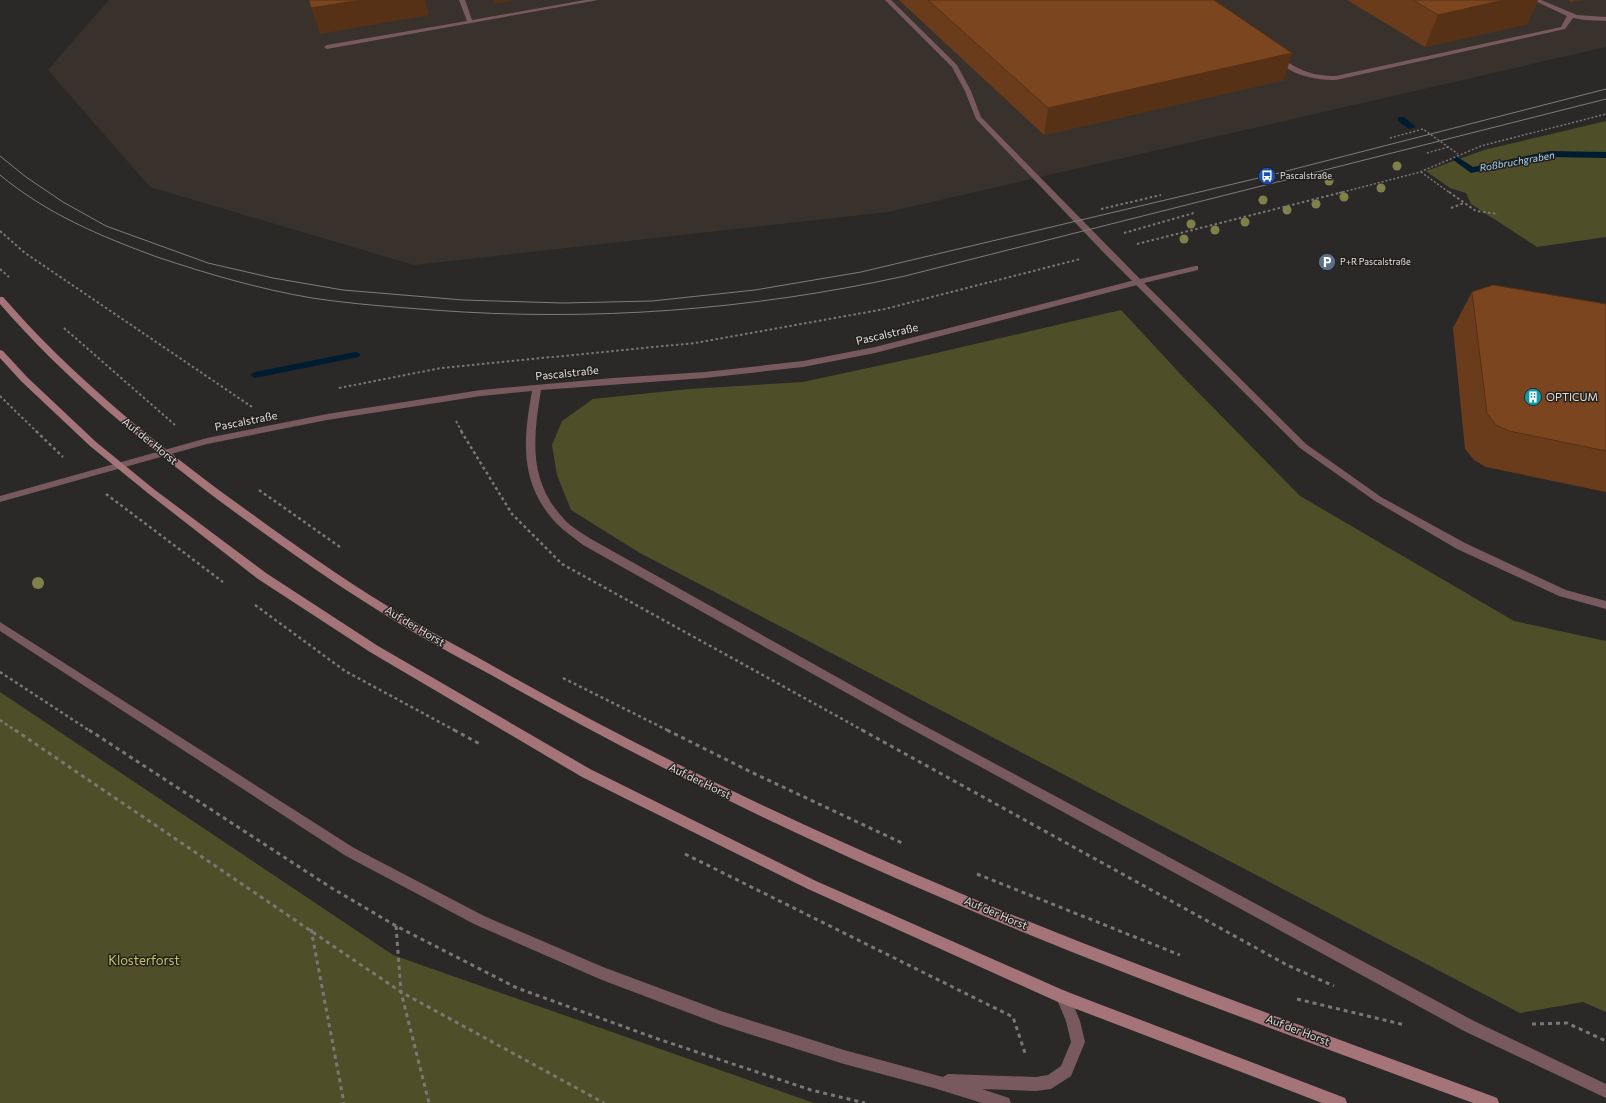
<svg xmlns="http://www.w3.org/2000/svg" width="1606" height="1103" viewBox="0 0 1606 1103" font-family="Commissioner,sans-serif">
	<rect width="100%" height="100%" fill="#2b2927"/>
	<path fill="#39322c" d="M109,0H1606V47L888,212L414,265L150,187L48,70Z"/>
	<path fill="#4e4f28" d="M1606,121V237L1537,247L1471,204L1466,193L1450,188L1426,171L1484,150Z
		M1121,310L1185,379L1300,496L1514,621L1606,641V1012L1583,1002L1520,1013L640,553L571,510L557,475L552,445L562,421L593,399L689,389L803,382L928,355Z
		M0,692L393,955L814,1103H0Z"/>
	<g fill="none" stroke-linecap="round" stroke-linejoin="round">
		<path fill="#001c30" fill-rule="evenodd" d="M1398,117H1404L1416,127L1409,129L1398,121Z
			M1550,151L1606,152V158L1550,157L1471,173L1452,159L1456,156L1473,167Z
			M355,352L359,353L360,355L359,357L255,378L250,375L255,372Z"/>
		<path stroke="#7a7877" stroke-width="1.5" stroke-dasharray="2 2" stroke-linecap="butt" d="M1390,138L1423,129L1458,154
			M1427,153L1448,147
			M1421,172L1450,193
			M1339,193L1420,172L1481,146L1606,114"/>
		<path stroke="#7a7877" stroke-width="2" stroke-dasharray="2.5 2.5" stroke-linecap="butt" d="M1449,192L1476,211L1498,214
			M1451,208L1464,203
			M1101,209L1161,195
			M0,231L25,253L252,407
			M1124,233L1194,213
			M1137,244L1343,192
			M0,269L9,277
			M64,328L175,425
			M339,388L441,368L695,343L885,309L1080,259
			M0,396L37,432
			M456,421L462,432"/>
		<path stroke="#7a7877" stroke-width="2.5" stroke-dasharray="3 3" stroke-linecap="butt" d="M36,431L63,457
			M461,431L512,514L562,564L864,731
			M259,490L340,547
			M106,494L223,582
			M255,605L345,671L456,731
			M0,672L90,731
			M563,678L669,731
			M0,720L16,731"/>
		<path stroke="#7a7877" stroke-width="3" stroke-dasharray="4 4" stroke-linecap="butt" d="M15,730L401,992L604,1103
			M89,730L330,887L396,926L517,988L658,1039L811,1090L865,1103
			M454,730L480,744
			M667,730L751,772L902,843
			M862,730L1287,965L1334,986
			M685,854L1013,1017L1026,1056
			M977,874L1180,955
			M396,926L401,992L429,1103
			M311,929L344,1103
			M1297,999L1405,1025
			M1532,1024L1567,1023L1606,1041"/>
		<path fill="#78595d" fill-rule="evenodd" d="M459,0H465L472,20L585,0H598L327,49L324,47L327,45L467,21Z
			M885,0H891L957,65L971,91L981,117L1140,279L1195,266H1198V270L1144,283L1306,444L1381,497L1465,543L1566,590L1606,601V609L1559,596L1457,549L1375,501L1300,448L1105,254L976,119L965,91L952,67Z
			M1533,0H1541L1577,15L1606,17V21L1585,20L1573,18L1565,29L1336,80C1313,80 1291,75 1274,58L1279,57C1300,70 1311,76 1336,76L1561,27L1567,16Z"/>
		<path fill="#78595d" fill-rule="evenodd" d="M1135,280H1141L1142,282L1141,284L875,353L803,367L705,378L541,390C533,438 528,481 564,519C571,527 582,533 591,539L910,718L1474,1021L1606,1084V1098L1464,1031L902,724L583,545C575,538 565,532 557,524C519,484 523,441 532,391L481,396L327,420L207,444L0,502V496L207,438L327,414L481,390L613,378L705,372L803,361L875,347Z
			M0,622L354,848L484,916L603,967L721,1011L844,1050L943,1077L948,1074L1036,1077L1048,1075L1061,1066L1071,1042L1066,1021L1056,997L1058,992L1063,990L1068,992L1080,1021L1085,1042L1071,1076L1051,1089L1036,1091L982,1089L1009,1098L1011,1103H982L934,1088L844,1064L721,1025L602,980L474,924L346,856L0,631Z"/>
		<path fill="#a47479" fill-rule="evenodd" d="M0,297H3C69,373 146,436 227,496C280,534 333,573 389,607C428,631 469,652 509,675C651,754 798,825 948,888C1126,964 1310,1028 1492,1096L1497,1098L1499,1103H1473C1295,1037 1116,973 942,898C788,833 638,758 493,676C450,653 408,630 368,604C317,572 269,537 221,502C142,442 65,379 0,304Z
			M0,350L3,351L27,377L96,442L155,490L266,573L378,646L590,769L816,881L1065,991L1340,1096L1345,1098L1347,1103H1322L1058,1002L808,889L582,777L370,652L258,579L149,494L90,446L21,381L0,358Z"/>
		<path stroke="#7f7d7b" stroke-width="1" d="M0,156L26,177L63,202L106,226L208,263L273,278L343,290L463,300L563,303L652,301L755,290L861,272L1267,176L1606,89
			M0,175C47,214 100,236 157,257C208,274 259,289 312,298C352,304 393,307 433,310C592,322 750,310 905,276L1606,99"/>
	</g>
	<g fill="#80804a">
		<circle cx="1397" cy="166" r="4.5"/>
		<circle cx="1329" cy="181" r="4.5"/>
		<circle cx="1381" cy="188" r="4.5"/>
		<circle cx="1344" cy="197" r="4.5"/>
		<circle cx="1263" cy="200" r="4.5"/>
		<circle cx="1316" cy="204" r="4.5"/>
		<circle cx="1287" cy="210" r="4.5"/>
		<circle cx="1245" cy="222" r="4.5"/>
		<circle cx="1191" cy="224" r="4.5"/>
		<circle cx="1215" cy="230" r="4.5"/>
		<circle cx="1184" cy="239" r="4.5"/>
		<circle cx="38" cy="583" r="6"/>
	</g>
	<path fill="#6a3c1b" d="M899,0H1214L1284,80L1044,135Z
		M1347,0H1538L1527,24L1425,47Z
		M1568,0H1582L1572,2Z
		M1472,292L1606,304V492L1486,467L1474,460L1465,449L1453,328Z"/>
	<path fill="#563116" d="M361,0H425L429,15L320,34L311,8Z
		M493,0H515L494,4Z
		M1504,0H1538L1527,24L1425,47L1438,15Z
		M1573,0H1582L1572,2Z
		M1292,53L1284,80L1044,135L1048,108Z"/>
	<path fill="#7b461f" stroke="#563116" d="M309,0H361L311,8Z
		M928,0H1214L1292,53L1048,108Z
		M1413,0H1504L1438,15Z
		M1493,285L1606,304V451L1509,431L1496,425L1487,413L1472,292Z"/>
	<defs>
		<symbol id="bus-disc" viewBox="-11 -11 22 22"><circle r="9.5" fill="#1a4fb4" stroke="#221f1d"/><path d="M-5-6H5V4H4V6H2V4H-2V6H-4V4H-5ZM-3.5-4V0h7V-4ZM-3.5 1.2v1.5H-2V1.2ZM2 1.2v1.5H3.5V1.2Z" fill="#fff"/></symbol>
		<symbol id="parking-disc" viewBox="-11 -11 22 22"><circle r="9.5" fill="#5c6f8a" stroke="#221f1d"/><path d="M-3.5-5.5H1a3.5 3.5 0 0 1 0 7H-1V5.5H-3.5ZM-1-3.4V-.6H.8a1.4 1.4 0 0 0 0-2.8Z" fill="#fff"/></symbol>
		<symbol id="building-disc" viewBox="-11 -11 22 22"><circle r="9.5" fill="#0f9aa8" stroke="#221f1d"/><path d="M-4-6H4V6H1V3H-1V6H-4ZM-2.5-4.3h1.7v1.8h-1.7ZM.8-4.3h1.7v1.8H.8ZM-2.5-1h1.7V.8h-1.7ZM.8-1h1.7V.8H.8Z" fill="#fff"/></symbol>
	</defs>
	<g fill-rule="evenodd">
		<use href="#bus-disc" x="1257" y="166" width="20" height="20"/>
		<use href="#parking-disc" x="1317" y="252" width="20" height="20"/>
		<use href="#building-disc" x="1523" y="387" width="20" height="20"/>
	</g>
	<g text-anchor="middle" stroke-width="3" stroke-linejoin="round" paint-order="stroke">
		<g font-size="9" fill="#e0dedd" stroke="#221f1d" text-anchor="start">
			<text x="1280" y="179">Pascalstraße</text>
			<text x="1340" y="265">P+R Pascalstraße</text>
		</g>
		<g font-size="10" font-style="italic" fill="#a5d6fb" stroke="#221f1d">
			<text transform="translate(1517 161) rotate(-10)" y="4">Roßbruchgraben</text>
		</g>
		<g font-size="11" fill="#e0dedd" stroke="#221f1d">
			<text transform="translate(887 334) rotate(-13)" y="4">Pascalstraße</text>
			<text transform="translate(567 373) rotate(-6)" y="4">Pascalstraße</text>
			<text transform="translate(246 421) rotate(-11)" y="4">Pascalstraße</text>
			<text transform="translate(150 441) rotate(39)" y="4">Auf der Horst</text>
			<text transform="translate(415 626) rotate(31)" y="4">Auf der Horst</text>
			<text transform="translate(700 781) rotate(26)" y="4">Auf der Horst</text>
			<text transform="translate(996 913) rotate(23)" y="4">Auf der Horst</text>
			<text transform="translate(1298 1030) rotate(21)" y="4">Auf der Horst</text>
		</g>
		<g font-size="11" fill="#e0dedd" stroke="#221f1d" text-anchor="start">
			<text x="1546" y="401">OPTICUM</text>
		</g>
		<g font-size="13" fill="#c5c767" stroke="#221f1d">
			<text x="144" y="965">Klosterforst</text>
		</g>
	</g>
</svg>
